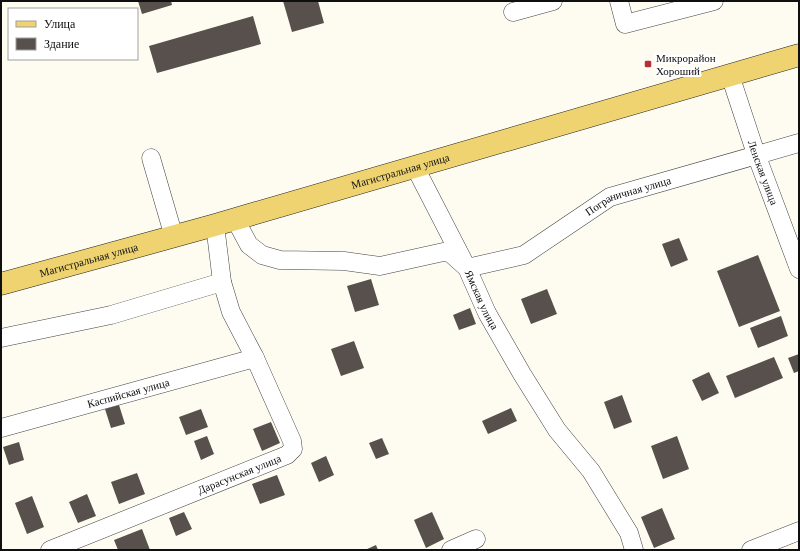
<svg xmlns="http://www.w3.org/2000/svg" width="800" height="551" viewBox="0 0 800 551" font-family="Georgia,serif">
	<rect width="100%" height="100%" fill="#fefcf1"/>
	<path fill="#57504c" d="M138,1H171L172,5L142,14Z
		M283,1H318L324,23L292,32Z
		M253,16L261,44L157,73L149,46Z
		M679,238L688,260L671,267L662,244Z
		M758,255L780,311L739,327L717,271Z
		M371,279L379,305L355,312L347,286Z
		M547,289L557,314L531,324L521,299Z
		M470,308L476,324L459,330L453,315Z
		M781,316L788,336L758,348L750,328Z
		M354,341L364,368L341,376L331,349Z
		M799,354V371L794,373L788,358Z
		M774,357L783,378L735,398L726,376Z
		M709,372L719,393L702,401L692,380Z
		M622,395L632,422L614,429L604,402Z
		M119,405L125,424L111,428L105,409Z
		M511,408L517,421L488,434L482,421Z
		M201,409L208,427L186,435L179,417Z
		M271,422L280,443L262,451L253,429Z
		M207,436L214,454L201,460L194,441Z
		M677,436L689,469L663,479L651,446Z
		M382,438L389,454L376,459L369,443Z
		M19,442L24,460L9,465L3,447Z
		M326,456L334,475L319,482L311,463Z
		M137,473L145,494L119,504L111,482Z
		M277,475L285,495L260,504L252,484Z
		M87,494L96,516L78,523L69,502Z
		M32,496L44,527L27,534L15,503Z
		M662,508L675,539L654,548L641,517Z
		M184,512L192,529L176,536L169,518Z
		M432,512L444,539L426,548L414,520Z
		M142,529L150,550H118L114,540Z
		M376,545L378,550H365Z"/>
	<g fill="none" stroke-linecap="round" stroke-linejoin="round">
		<defs>
			<g id="minor">
				<path d="M619,1L625,24L714,1"/>
				<path d="M513,12L553,1"/>
				<path id="s1" d="M730,75L756,154L799,269"/>
				<path d="M151,158L174,237"/>
				<path id="s2" d="M415,167L467,268L524,255L610,197L799,143"/>
				<path id="s3" d="M235,219L249,245L262,255L280,260L344,261L380,266L448,251L467,268L487,313L522,374L557,430L591,471L629,533L634,550"/>
				<path d="M1,338L111,315L222,282"/>
				<path id="s4" d="M1,428L255,358"/>
				<path id="s5" d="M50,550L287,455L293,449L292,441L255,358L231,312L222,282L215,225"/>
				<path d="M451,550L476,539"/>
				<path d="M751,550L799,531"/>
			</g>
			<g id="major">
				<path id="s6" d="M1,284L215,225L799,55"/>
			</g>
		</defs>
		<use href="#minor" stroke="#424242" stroke-width="19"/>
		<use href="#major" stroke="#202020" stroke-width="23"/>
		<use href="#minor" stroke="#fff" stroke-width="18"/>
		<use href="#major" stroke="#efd371" stroke-width="22"/>
	</g>
	<rect fill="#b63033" stroke="#fff" stroke-width="1.5" x="644" y="60" width="8" height="8" rx="2"/>
	<g text-anchor="middle" stroke-width="4" stroke-linejoin="round" paint-order="stroke">
		<g font-size="11" fill="#0f0f0f" stroke="#fff" text-anchor="start">
			<text x="656" y="62">Микрорайон<tspan x="656" dy="13">Хороший</tspan></text>
		</g>
		<g font-size="11" fill="#0f0f0f" stroke="#fff">
			<text dy="4" stroke="none"><textPath href="#s6" startOffset="415">Магистральная улица</textPath></text>
			<text dy="4" stroke="none"><textPath href="#s1" startOffset="103">Ленская улица</textPath></text>
			<text dy="4" stroke="none"><textPath href="#s2" startOffset="293">Пограничная улица</textPath></text>
			<text dy="4" stroke="none"><textPath href="#s6" startOffset="91">Магистральная улица</textPath></text>
			<text dy="4" stroke="none"><textPath href="#s3" startOffset="295">Ямская улица</textPath></text>
			<text dy="4" stroke="none"><textPath href="#s4" startOffset="132">Каспийская улица</textPath></text>
			<text dy="4" stroke="none"><textPath href="#s5" startOffset="204">Дарасунская улица</textPath></text>
		</g>
	</g>
	<rect width="800" height="551" fill="none" stroke="#0f0f0f" stroke-width="4"/>
	<rect x="8" y="8" width="130" height="52" fill="#ffffff" stroke="#9f9f9f"/>
	<rect x="16" y="21" width="20" height="6" fill="#efd371" stroke="#9f9f9f"/>
	<text x="44" y="28" font-size="12" fill="#0f0f0f">Улица</text>
	<rect x="16" y="38" width="20" height="12" fill="#57504c" stroke="#9f9f9f"/>
	<text x="44" y="48" font-size="12" fill="#0f0f0f">Здание</text>
</svg>
